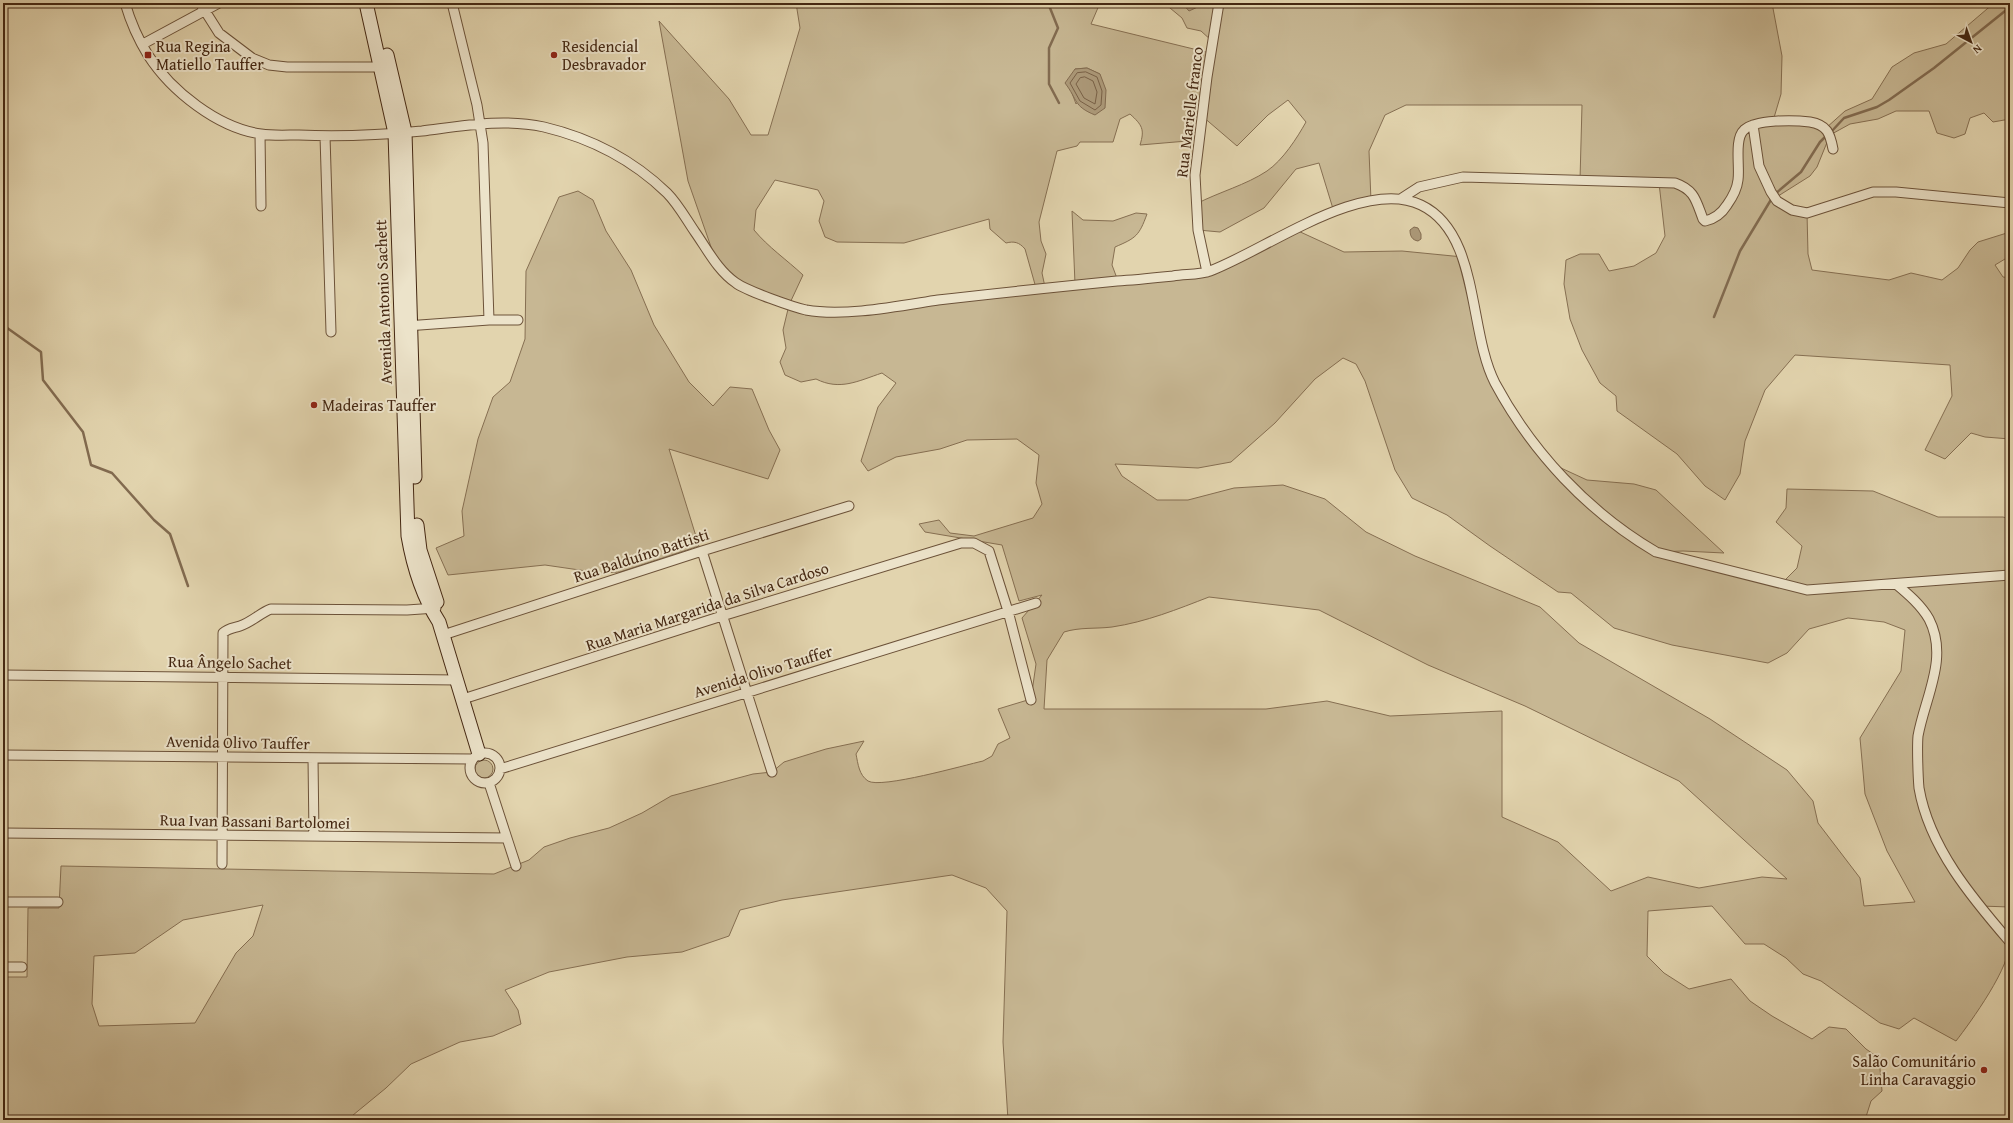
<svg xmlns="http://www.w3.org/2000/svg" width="2013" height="1123" viewBox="0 0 2013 1123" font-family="'Gentium Book Plus',serif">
	<rect width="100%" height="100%" fill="#e2d4ae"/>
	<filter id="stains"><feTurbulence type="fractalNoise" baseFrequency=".005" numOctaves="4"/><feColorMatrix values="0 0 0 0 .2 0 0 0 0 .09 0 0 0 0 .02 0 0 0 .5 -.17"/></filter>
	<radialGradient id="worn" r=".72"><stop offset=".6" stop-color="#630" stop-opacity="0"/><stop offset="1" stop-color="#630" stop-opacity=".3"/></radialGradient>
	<path fill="#c7b793" stroke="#866f52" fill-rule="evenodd" d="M796,3H1100L1091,24L1210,53L1212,41L1201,31L1187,28L1182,18L1164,3H1772L1782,56L1781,94L1773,121L1826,128L1845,111L1872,99L1892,67L1914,53L1946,44L1994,3H2010V119L1993,122L1984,113L1970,118L1965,134L1954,138L1937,133L1929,111H1896L1878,119L1850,124L1830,135L1817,167L1810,176L1775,198L1807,213L1808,254L1812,270L1889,280L1911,273L1942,280L1958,268L1970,250L1978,242L2010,232V256L1995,265L2003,277L2010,278V439L1985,437L1971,433L1945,459L1925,450L1952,396L1950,365L1795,355L1765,390L1745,441L1740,474L1725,500L1705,486L1677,454L1617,411L1616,396L1600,383L1582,350L1570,319L1564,284L1566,260L1580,254H1599L1609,271L1634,266L1656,253L1665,236L1659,183L1580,180L1582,105H1406L1385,115L1369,151L1371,201L1334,212L1319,163L1296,169L1264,208L1220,232L1198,230L1196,204C1219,192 1246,185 1267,171C1283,160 1297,138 1306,122L1288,100L1268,115L1237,146L1202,116L1199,140L1140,145C1145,129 1142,125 1130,114L1120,119L1113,142H1080L1077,146L1057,151L1039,222L1041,241L1046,254L1042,273L1045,287L1075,284L1072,211L1083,220L1113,221L1136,213L1147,214C1139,236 1136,238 1115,247L1112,265L1118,281L1207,272L1296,230L1344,252L1402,251L1463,257L1492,378L1548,462L1587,480L1634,484L1656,490L1724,553L1683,551L1658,552L1781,584L1797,568L1802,546L1776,522L1786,508L1787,489L1873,491L1938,517H2003L2010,519V907L1980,906C1989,917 2002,929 2009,941C2013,964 1970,1023 1956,1041L1914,1018L1899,1029L1880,1023L1821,981L1803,974L1786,958L1764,944H1745L1712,906L1648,911L1647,956L1664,973L1689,989L1731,979L1750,1001L1772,1016L1812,1039L1829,1027L1846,1029L1866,1049L1879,1058L1882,1091L1871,1101L1865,1120H1008L1003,1042L1007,911L986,888L952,875L782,900L740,910L729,936L682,952L627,957L549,972L505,990L518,1010L521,1024L493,1036L460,1042L411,1064L386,1088L347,1120H3V977H27L28,908H59L61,866L494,874L529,860L544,847L570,838L609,828L642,813L671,796L753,774L772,772L784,762L826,749L864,741L856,754C858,764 859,775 868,781C881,789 965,765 983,761L992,756L998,744L1010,738L998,709L1031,699L1036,664L1022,618L1042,595L1019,601L1002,545L925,532L919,524L939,520L950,533L974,536L1033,518L1042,504L1036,483L1039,455L1017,439L967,440L940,449L896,457L868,471L861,461L878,407L896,383L882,373C858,381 840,391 816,379L801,382L785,375L780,362L786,348L783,330L789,305L737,284L717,264L688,181L659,21L729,99L751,135H768L800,28ZM1087,68L1100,74L1076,104L1072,93L1075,69ZM775,180L818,190L824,201L819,221L825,237L837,242L904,243L989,219L990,229L1006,243C1014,241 1019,242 1025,249L1036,288L839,312L789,305L803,275C787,260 768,247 754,230L756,210ZM1343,358L1356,364L1365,381L1395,470L1412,498L1447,515L1490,546L1558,592L1571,593L1614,628L1672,645L1768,663L1787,653L1809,629L1848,618L1884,622L1905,630L1901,671L1860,738L1865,794L1887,851L1915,902L1864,906L1860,878L1818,823L1813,801L1787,770L1710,719L1579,643L1540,607L1415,556L1366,532L1325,499L1283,485L1234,488L1188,500H1157L1122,476L1115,464L1198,468L1231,462L1275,423L1315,379ZM1209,597L1319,610L1428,665L1525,706L1679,781L1787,879L1762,877L1699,888L1648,877L1611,891L1558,842L1502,817V711L1390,716L1327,701L1266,709H1044L1047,660L1064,632C1080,627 1096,629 1112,627C1146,622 1178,609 1209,597ZM263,905L253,936L236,953L195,1023L99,1026L92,1004L94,956L135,953L183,920Z
		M578,191L593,200L606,231L631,270L654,325L689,382L713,406L730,387L752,389L769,430L780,450L768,479L669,449L699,546L620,572L600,573L545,565L448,575L436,548L464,536L462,511L478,439L493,397L510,382L525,339L526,271L559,197Z
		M475 769a9 9 0 1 1 18 0a9 9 0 1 1-18 0Z"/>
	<path fill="#ac9979" stroke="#826b50" d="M1182,3H1202V5L1189,11Z
		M1087,68L1100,74L1106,90L1105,108L1095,115C1073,106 1078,100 1065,83L1075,69Z
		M1414,227L1418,228L1421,234V239L1418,241C1412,240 1410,236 1410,230Z"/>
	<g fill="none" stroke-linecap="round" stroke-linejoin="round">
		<path stroke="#786046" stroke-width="1" d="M1086,72L1097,77L1102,91L1101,105L1095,110L1080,101L1070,83L1077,73Z
			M1085,77L1093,81L1097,92L1095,104L1084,98L1076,84L1080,78Z"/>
		<path stroke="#826b50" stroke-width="2.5" d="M1048,3L1058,28L1049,48V84L1059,103
			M1831,132L1844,118L1877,107L1889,100L1934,68L2010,7
			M1775,194L1801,172L1820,142L1827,135
			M1714,317L1740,251L1772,198
			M3,325L41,352L43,380L83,432L91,465L112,473L154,520L170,534L188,586"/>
		<defs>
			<path id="street" d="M125,3C130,20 138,39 148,55C171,91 218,128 261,134C273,136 287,135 299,135C340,137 381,135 422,131C462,126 503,118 544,127C590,138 633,160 667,193C678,204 686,219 695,232C707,249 718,271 736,283C747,291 793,307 806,310C845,317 899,306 938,300C998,293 1057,287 1117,281C1136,280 1154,278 1173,276C1185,274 1199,275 1210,271C1266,250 1363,177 1421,205C1480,233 1468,331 1495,383C1532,452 1588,512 1656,552L1807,590L2010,575
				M200,3L219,33L252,58L269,65L287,67H386
				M452,3L477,105L483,143L489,320
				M143,44L219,3
				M1753,125L1759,166L1771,192L1777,201L1792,210L1807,213L1873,192H1896L2010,203
				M260,134L261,206
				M325,136L331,332
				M1402,198L1419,187L1463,177L1675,183C1695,190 1696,201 1703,219L1705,221C1714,219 1722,213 1727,205C1732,198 1737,189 1738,180C1740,167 1734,139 1744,130C1755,119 1795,120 1810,122C1827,125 1830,133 1833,149
				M1207,272L1198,230L1195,175L1207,77L1219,3
				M406,326L489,320H518
				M702,551L772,772
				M1896,584C1908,594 1921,605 1929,619C1949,658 1925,697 1918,736C1917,748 1918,777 1919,788C1929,847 1972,898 2010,942
				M443,635L702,551L849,506
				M3,675L457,680
				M463,699L722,616L961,543H974L989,551L1008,611L1031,700
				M470 768a15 15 0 1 1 30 0a15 15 0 1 1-30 0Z
				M3,755L472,759
				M313,758L314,836
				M500,769L1036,603
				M489,783L516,866
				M3,833L507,838
				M222,864L223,633C228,628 234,628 240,626C252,622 260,613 271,609L407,610L436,608
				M3,902H58
				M3,967H22"/>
			<path id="secondary" d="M366,3L395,133L408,536C413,565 423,597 439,622L479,754
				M387,55L405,132L415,477
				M417,525L420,550L437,602"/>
		</defs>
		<use href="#street" stroke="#6c5239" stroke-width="11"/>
		<use href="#secondary" stroke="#442712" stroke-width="15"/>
		<use href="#street" stroke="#ece3ca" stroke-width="9"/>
		<use href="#secondary" stroke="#ece3ca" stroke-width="13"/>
	</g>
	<g fill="#8f2418" stroke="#ece3ca" stroke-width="1.5">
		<rect x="144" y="51" width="8" height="8" rx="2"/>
		<circle cx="554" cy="55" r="4"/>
		<circle cx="314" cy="405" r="4"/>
		<circle cx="1984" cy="1070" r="4"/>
	</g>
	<g text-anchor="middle" stroke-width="4" stroke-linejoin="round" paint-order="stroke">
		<g font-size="16" fill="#442712" stroke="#ece3ca" text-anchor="start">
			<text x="156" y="52">Rua Regina<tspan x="156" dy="18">Matiello Tauffer</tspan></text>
			<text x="562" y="52">Residencial<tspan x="562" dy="18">Desbravador</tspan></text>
			<text x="322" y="411">Madeiras Tauffer</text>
			<text x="1976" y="1067" text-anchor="end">Salão Comunitário<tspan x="1976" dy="18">Linha Caravaggio</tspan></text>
		</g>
		<g font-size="16" fill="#442712" stroke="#ece3ca">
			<text transform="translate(1189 112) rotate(-83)" y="6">Rua Marielle franco</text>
			<text transform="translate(383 302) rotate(-92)" y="6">Avenida Antonio Sachett</text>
			<text transform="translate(641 555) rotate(-18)" y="6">Rua Balduíno Battisti</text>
			<text transform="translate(707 606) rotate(-18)" y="6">Rua Maria Margarida da Silva Cardoso</text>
			<text transform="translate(230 662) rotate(1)" y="6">Rua Ângelo Sachet</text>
			<text transform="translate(763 671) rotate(-17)" y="6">Avenida Olivo Tauffer</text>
			<text transform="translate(238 742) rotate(1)" y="6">Avenida Olivo Tauffer</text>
			<text transform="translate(255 821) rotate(1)" y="6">Rua Ivan Bassani Bartolomei</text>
		</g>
	</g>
	<rect width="2013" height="1123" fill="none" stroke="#e2d4ae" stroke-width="16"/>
	<rect x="4" y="4" width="2005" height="1115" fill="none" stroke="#442712" stroke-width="2"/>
	<rect x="8" y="8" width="1997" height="1107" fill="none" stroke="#442712"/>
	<g transform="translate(1971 42) rotate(139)" stroke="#ece3ca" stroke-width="3" paint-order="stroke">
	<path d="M0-3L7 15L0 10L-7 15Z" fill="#442712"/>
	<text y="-6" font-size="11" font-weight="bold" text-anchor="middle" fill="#442712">N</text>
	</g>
	<rect width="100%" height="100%" filter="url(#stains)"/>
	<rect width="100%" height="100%" fill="url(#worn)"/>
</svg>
